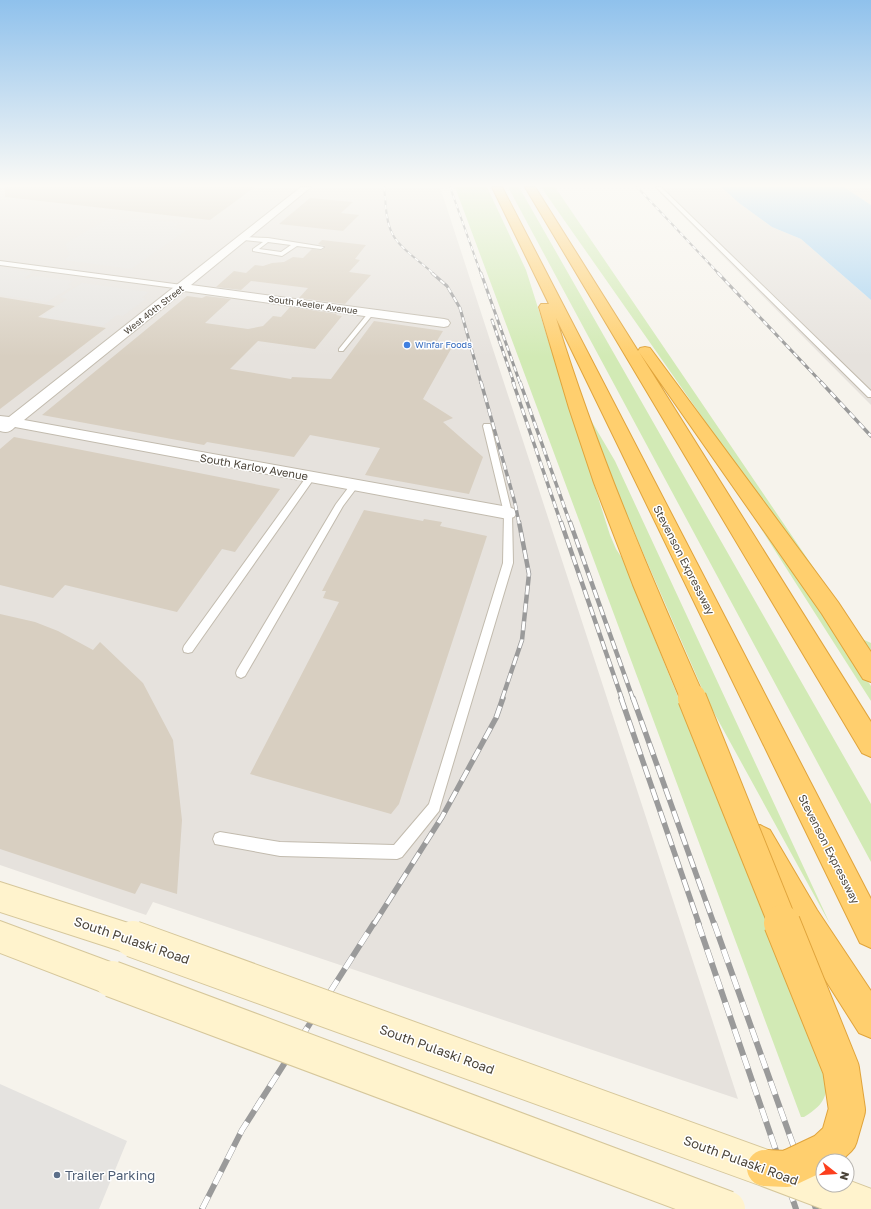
<svg xmlns="http://www.w3.org/2000/svg" width="871" height="1209" viewBox="0 0 871 1209" font-family="'Golos Text',sans-serif">
	<rect width="100%" height="100%" fill="#f6f3ec"/>
	<path fill="#e6e2dd" d="M0,187H440L738,1099L153,902L146,915L0,865Z
		M654,187H721L739,203L772,227L801,239L871,300V405Z
		M844,187H871V205Z"/>
	<path fill="#d2eab5" d="M455,187H487L526,270L610,535L616,549L622,558L828,1069C827,1095 827,1103 804,1117H801Z
		M508,187H519L871,804V862Z
		M541,187H555L862,639L871,643V651L735,464Z
		M589,417L615,461L830,924L707,700L601,456Z
		M760,527L813,600L871,686V701Z"/>
	<path fill="#e5e3e0" d="M116,214L119,223H126L134,218L180,223L173,228L187,230L131,269L64,260L70,255L65,244Z
		M0,268L33,272L24,278L27,279L33,276L73,281L68,285L73,286L47,302L0,295Z
		M82,283L149,292L142,298L146,299L123,316L117,315L103,326L41,317L67,299L60,297Z
		M0,1084L127,1141L99,1209H0Z"/>
	<path fill="#a9d4f2" d="M721,187H844L871,205V300L801,239L772,227L739,203Z"/>
	<path fill="#d8cfc1" d="M5,187H255L210,220L5,197Z
		M310,198L353,202L341,213L359,215L343,231L279,224Z
		M322,240L366,245L355,259L360,260L349,272L371,275L345,304L299,298L308,288L251,281L241,290L216,287L234,271L246,273L255,265L263,266L272,263L284,262L293,257L303,258L312,249L322,250L325,246L318,244Z
		M187,296L202,298L206,296L231,299L205,323L248,329L263,326L273,316L281,317L290,307L337,314L336,315L342,316L315,349L258,341L230,369L291,379L292,377L331,379L374,321L443,331L434,346L451,349L423,399L453,418L443,422L483,457L469,494L365,475L380,448L310,435L294,457L207,442L204,445L42,415Z
		M0,297L55,306L38,317L106,328L0,409Z
		M14,437L82,450L280,489L235,552L222,549L177,612L65,585L53,598L0,585V449Z
		M364,510L423,521L424,519L442,522L440,526L487,536L399,804L391,814L250,774L339,602L323,598L326,591H322Z
		M0,614L35,622L58,631L93,650L100,642L143,683L173,740L182,820L177,894L141,883L135,894L0,849Z"/>
	<g fill="none" stroke-linecap="round" stroke-linejoin="round">
		<defs>
			<path id="service" d="M656,187H661L871,391V397H868Z
				M242,237L268,238L324,247L321,249L297,246L282,256L253,251V249L263,242L244,240L242,239ZM268,242L291,245L281,252L259,249Z
				M0,261L182,285L185,287L182,289L0,265Z
				M369,312L374,313L343,351H339V349Z
				M484,424H490L491,426L512,513L513,563L440,807L439,811L402,857L397,859L280,856L215,844L213,839L215,834L220,832L280,842L394,845L429,804L503,563L504,513L483,426Z
				M310,475L313,476L314,478L313,480L192,652L188,653L184,652L183,649L184,646L307,476Z
				M354,483L358,486L343,506L245,676L241,678L237,676L236,673L237,670L336,504L351,484Z"/>
			<path id="minor" d="M301,187H311L191,285L444,319L448,320L450,323L448,326L444,327L184,291L24,420L508,507L514,509L517,513L514,517L508,519L15,427C10,432 7,433 0,431V416L9,417Z"/>
			<path id="secondary" d="M0,882L144,928L149,939L144,950L133,955L0,912Z
				M0,921L124,967L129,979L124,991L112,996L0,953Z"/>
			<path id="motorway" d="M492,187H502L871,899V948L860,943L556,318C598,454 653,582 711,712L707,720L698,723L689,720L633,585L594,483L569,408L539,307L541,304H549Z
				M525,187H535L638,351L640,348L645,347L650,348L838,602L871,652V682L863,679L822,614L639,352L871,722V757L862,753Z
				M760,825L770,830L817,910L871,991V1038L859,1033L795,932L750,850L745,840L750,830Z"/>
		</defs>
		<use href="#service" stroke="#c2bbae" stroke-width="2"/>
		<use href="#minor" stroke="#c2bbae" stroke-width="2"/>
		<use href="#secondary" stroke="#d6c79b" stroke-width="2"/>
		<use href="#motorway" stroke="#e0a43c" stroke-width="2"/>
		<use href="#service" fill="#fff" fill-rule="evenodd"/>
		<use href="#minor" fill="#fff" fill-rule="evenodd"/>
		<use href="#secondary" fill="#fff3cd" fill-rule="evenodd"/>
		<use href="#motorway" fill="#ffcf6e" fill-rule="evenodd"/>
		<defs>
			<path id="rail-far5" d="M384,187C386,201 385,220 392,233C398,247 422,263 434,274
				M450,187L481,274
				M637,187L719,274"/>
			<path id="rail-far4" d="M432,273L447,286L460,308L481,383
				M481,273L520,383
				M718,273L822,383
				M492,320L514,383"/>
			<path id="rail-far3" d="M481,382L515,503L519,523
				M513,382L561,523
				M520,382L570,523
				M821,382L871,436"/>
			<path id="rail-far2" d="M561,522L622,699
				M570,522L633,699
				M502,699L522,640L529,574L519,522"/>
			<path id="rail-far1" d="M621,698L699,924
				M633,698L714,924
				M374,924L442,817L496,718L503,698"/>
			<path id="rail" d="M698,923L796,1209
				M714,923L816,1209
				M202,1209L242,1130L374,923"/>
		</defs>
		<use href="#rail-far5" stroke="#9a9a9a" stroke-width="2"/>
		<use href="#rail-far4" stroke="#9a9a9a" stroke-width="3"/>
		<use href="#rail-far3" stroke="#9a9a9a" stroke-width="3.5"/>
		<use href="#rail-far2" stroke="#9a9a9a" stroke-width="4.5"/>
		<use href="#rail-far1" stroke="#9a9a9a" stroke-width="5.5"/>
		<use href="#rail" stroke="#9a9a9a" stroke-width="6"/>
		<use href="#rail-far5" stroke="#fff" stroke-width="1.5" stroke-dasharray="4.5" stroke-linecap="butt"/>
		<use href="#rail-far4" stroke="#fff" stroke-width="2" stroke-dasharray="5.5" stroke-linecap="butt"/>
		<use href="#rail-far3" stroke="#fff" stroke-width="2.5" stroke-dasharray="7" stroke-linecap="butt"/>
		<use href="#rail-far2" stroke="#fff" stroke-width="3" stroke-dasharray="9" stroke-linecap="butt"/>
		<use href="#rail-far1" stroke="#fff" stroke-width="4" stroke-dasharray="12" stroke-linecap="butt"/>
		<use href="#rail" stroke="#fff" stroke-width="5" stroke-dasharray="14" stroke-linecap="butt"/>
		<defs>
			<path id="secondary-bridge" d="M133,939L765,1168L871,1208
				M112,979L727,1209"/>
			<path id="motorway-bridge-far2" d="M691,696L692,699"/>
			<path id="motorway-bridge-far1" d="M692,698L783,924"/>
			<path id="motorway-bridge" d="M765,1168L787,1169L825,1151L839,1138L847,1110L841,1069L782,923"/>
		</defs>
		<use href="#secondary-bridge" stroke="#d6c79b" stroke-width="38" stroke-linecap="butt"/>
		<use href="#motorway-bridge-far2" stroke="#e0a43c" stroke-width="24" stroke-linecap="butt"/>
		<use href="#motorway-bridge-far1" stroke="#e0a43c" stroke-width="30" stroke-linecap="butt"/>
		<use href="#motorway-bridge" stroke="#e0a43c" stroke-width="38" stroke-linecap="butt"/>
		<use href="#secondary-bridge" stroke="#fff3cd" stroke-width="36"/>
		<use href="#motorway-bridge-far2" stroke="#ffcf6e" stroke-width="22"/>
		<use href="#motorway-bridge-far1" stroke="#ffcf6e" stroke-width="28"/>
		<use href="#motorway-bridge" stroke="#ffcf6e" stroke-width="36"/>
	</g>
	<linearGradient id="sky" x2="0" y2="1"><stop stop-color="#8fc1ec"/><stop offset="0.52" stop-color="#fbfaf6"/><stop offset="1" stop-color="#fbfaf6" stop-opacity="0"/></linearGradient>
	<rect width="871" height="357" fill="url(#sky)"/>
	<circle fill="#3f7fe0" stroke="#fff" stroke-width="1.5" cx="407" cy="345" r="4"/>
	<circle fill="#5c6f8a" stroke="#fff" stroke-width="1.5" cx="57" cy="1175" r="4"/>
	<g text-anchor="middle" stroke-width="3" stroke-linejoin="round" paint-order="stroke">
		<g font-size="9" fill="#4b4439" stroke="#fff">
			<text transform="translate(313 305) rotate(8)" y="3">South Keeler Avenue</text>
			<text transform="translate(154 310) rotate(-38)" y="3">West 40th Street</text>
		</g>
		<g font-size="9" fill="#366cbe" stroke="#fff" text-anchor="start">
			<text x="415" y="348">Winfar Foods</text>
		</g>
		<g font-size="11" fill="#4b4439" stroke="#fff">
			<text transform="translate(254 467) rotate(10)" y="4">South Karlov Avenue</text>
			<text transform="translate(684 560) rotate(63)" y="4">Stevenson Expressway</text>
			<text transform="translate(829 849) rotate(63)" y="4">Stevenson Expressway</text>
		</g>
		<g font-size="13" fill="#4b4439" stroke="#fff">
			<text transform="translate(132 940) rotate(19)" y="5">South Pulaski Road</text>
			<text transform="translate(437 1049) rotate(20)" y="5">South Pulaski Road</text>
			<text transform="translate(741 1160) rotate(20)" y="5">South Pulaski Road</text>
		</g>
		<g font-size="13" fill="#4e5e75" stroke="#fff" text-anchor="start">
			<text x="65" y="1180">Trailer Parking</text>
		</g>
	</g>
	<g transform="translate(835 1173) rotate(107)"><circle r="19" fill="#ffffff" stroke="#b7b4b0"/>
	<path d="M0-3L7 15L0 10L-7 15Z" fill="#fc3f1d"/>
	<text y="-6" font-size="11" font-weight="bold" text-anchor="middle" fill="#4b4439">N</text>
	</g>
</svg>
